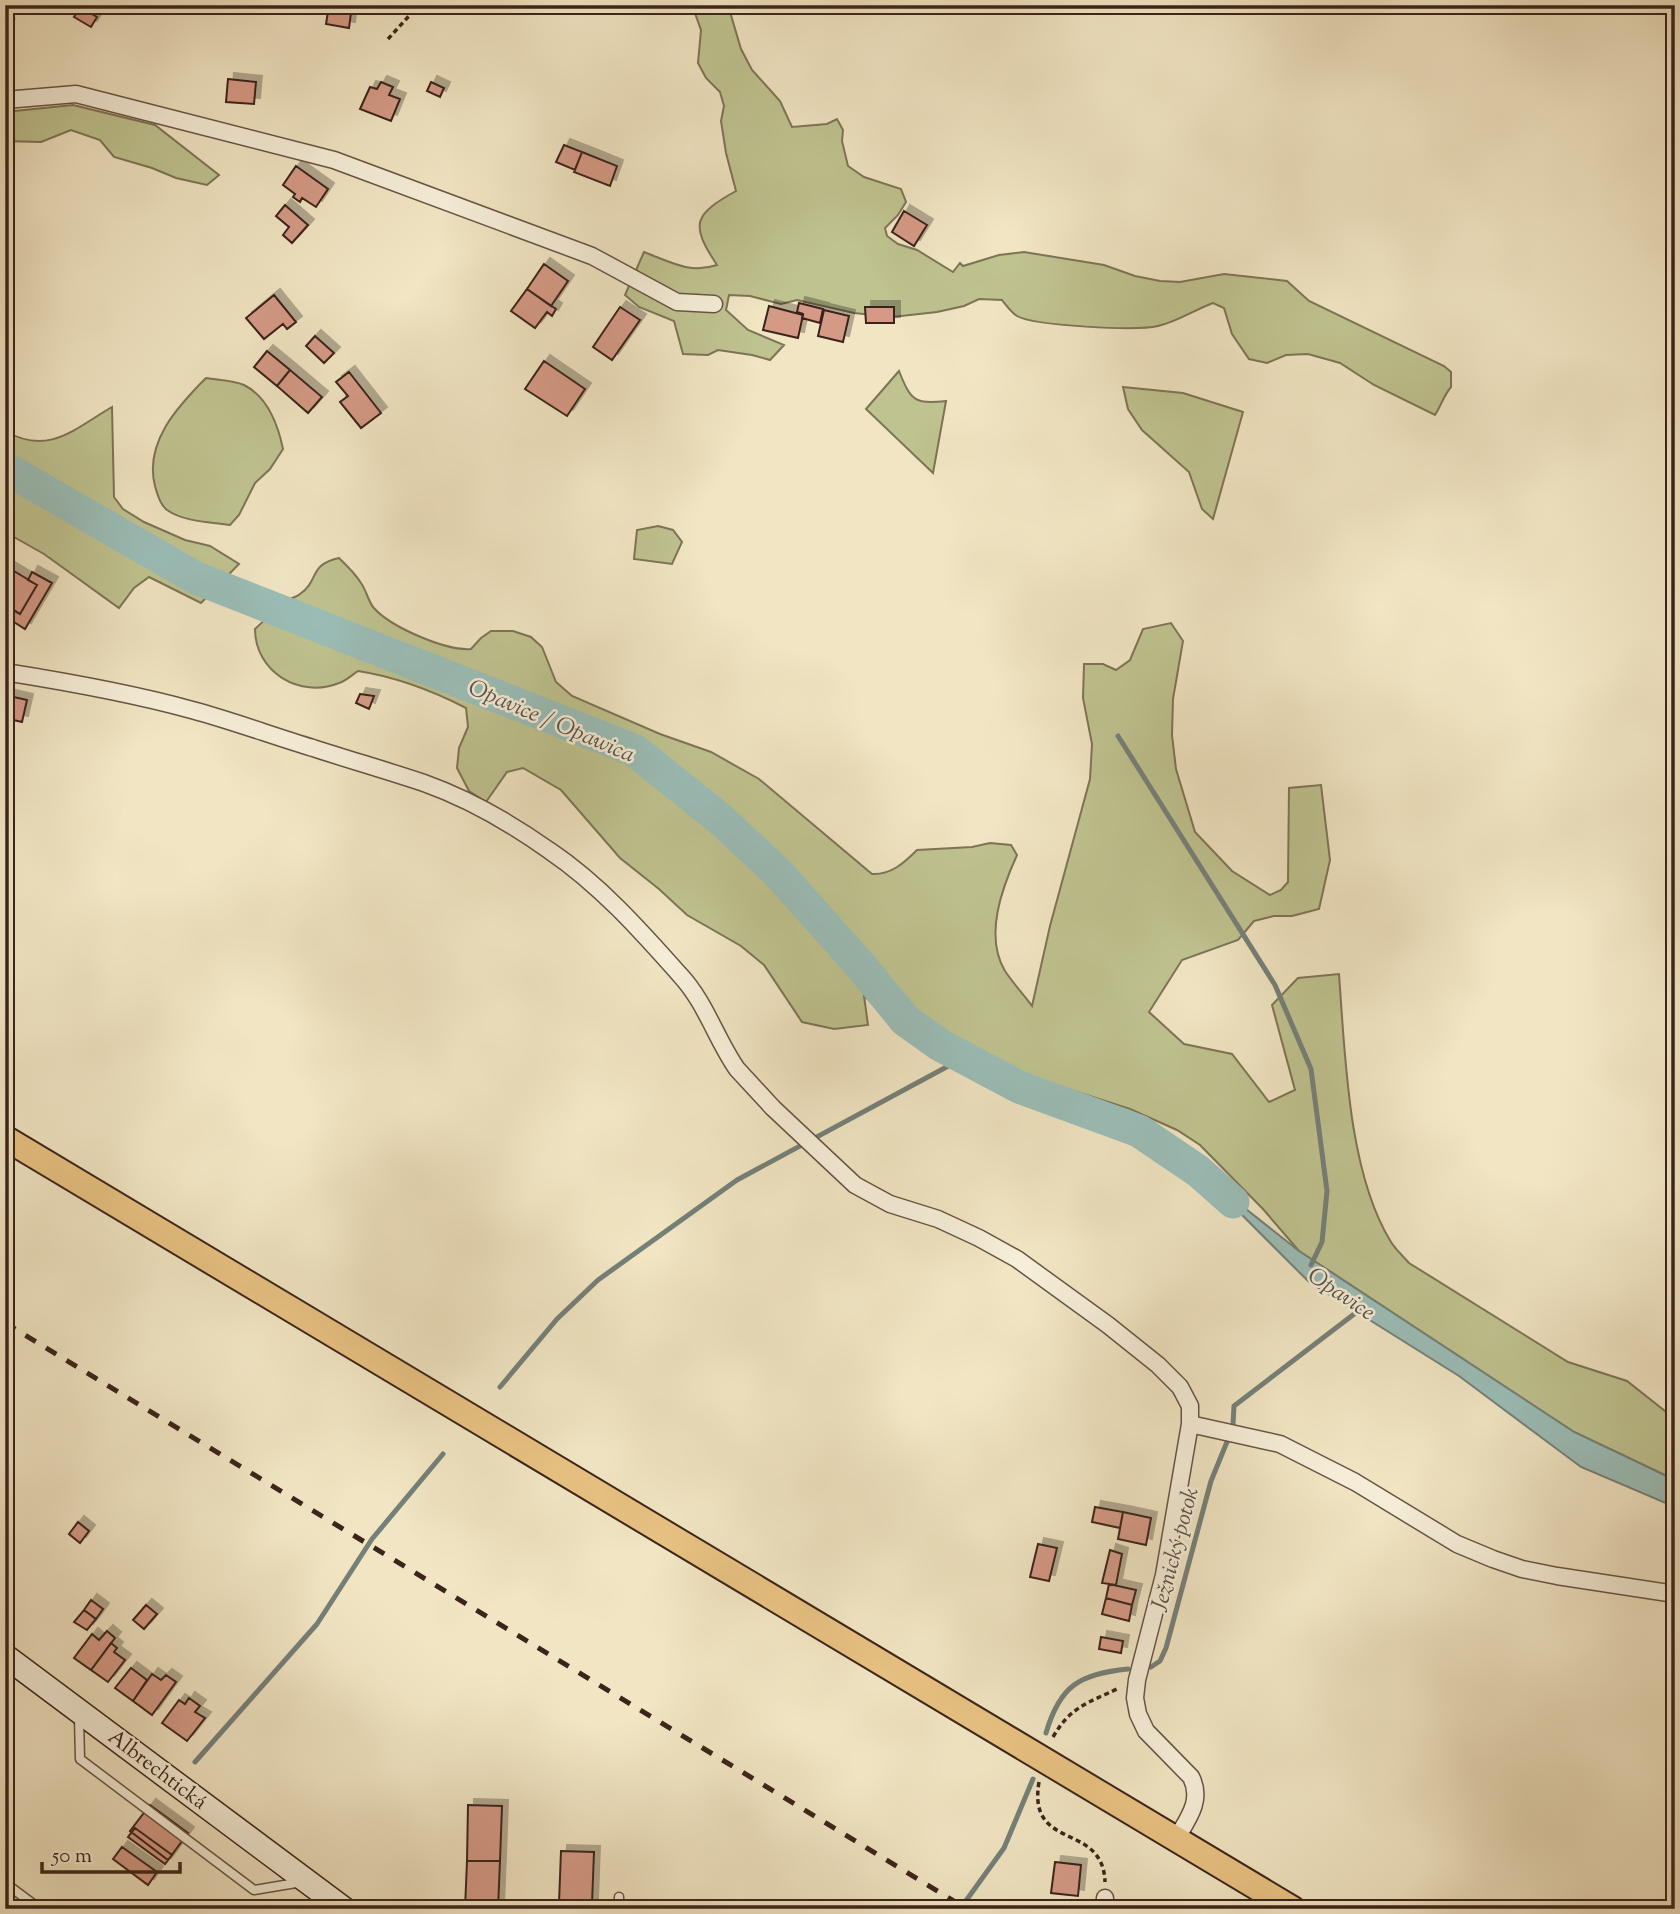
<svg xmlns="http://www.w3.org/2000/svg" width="1680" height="1914" viewBox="0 0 1680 1914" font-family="'Sorts Mill Goudy',serif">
	<defs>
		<filter id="shadow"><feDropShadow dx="6" dy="-6" stdDeviation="0" flood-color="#0004"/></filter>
	</defs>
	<rect width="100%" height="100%" fill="#f1e5c3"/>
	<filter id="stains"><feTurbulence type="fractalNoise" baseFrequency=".00286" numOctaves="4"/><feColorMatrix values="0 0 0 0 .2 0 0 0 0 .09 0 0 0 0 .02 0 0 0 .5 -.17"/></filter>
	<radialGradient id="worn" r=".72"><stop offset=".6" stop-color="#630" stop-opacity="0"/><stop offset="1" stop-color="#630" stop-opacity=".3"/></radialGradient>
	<path fill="#bfc390" stroke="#7d7455" stroke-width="2" d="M692,5H728L741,49L752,70L780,101L792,127L827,124L837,119L843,130L842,141L848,166L864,177L901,189L906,202L898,215L885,228L887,236L898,244L917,250L953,272L960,263L963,266L999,255L1024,252L1104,265L1135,276L1160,281L1180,282L1224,274L1287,281L1309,301L1444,366L1451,372V387C1444,395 1441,406 1435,415L1374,385L1340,363L1308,354L1286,355L1267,363L1249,359L1232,334L1224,308L1213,303C1194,310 1177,322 1158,326C1136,331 1035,326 1017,316C1011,312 1006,305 1002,300L979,299L964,306L937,312L892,317L854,313L797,300L781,304L750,296L729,295L726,310L748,330L784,345L770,360L752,355L718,350L708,355L683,354L674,321L639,307L625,295L644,252C670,262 690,274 717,265C690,224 693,215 736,191L726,153L721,121L724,106L720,92L706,78L698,63L701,30Z
		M73,105L155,125L219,175L207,185L176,178L152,168L114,157L100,140L71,130L41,142L5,141V112Z
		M899,371C911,401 914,404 946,401L933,473L866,409Z
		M206,378C218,380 233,380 244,385C268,397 278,425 283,449L270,469L255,483L239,515L230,525C211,522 184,522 167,510C160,505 157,494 155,486C144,443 177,407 206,378Z
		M1123,387L1183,393L1243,412L1213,519L1202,509L1189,472L1142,430L1128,409Z
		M112,407L114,497L123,509L144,522L185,540L210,546L239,564L201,603L149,577L134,588L119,608L44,554L5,532V431C49,456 74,429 112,407Z
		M658,526L673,530L682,542L672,564L634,559L637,530Z
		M339,558C347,566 355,573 361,583C366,590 368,600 373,607C390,627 446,651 471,649L481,638L491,631H513L531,637L542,647L556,682L572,696L660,734L711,752L759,779L872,874C891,875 904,863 917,850L972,847L990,843L1011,845L1017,855C1002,888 984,936 1005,971C1013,983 1023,994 1032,1006L1050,926L1090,779L1092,744L1083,698L1084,664H1103L1116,670L1130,660L1143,629L1171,623L1183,641L1173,699L1172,735L1176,769L1195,832L1232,871L1270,895L1281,890L1288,882L1289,788L1321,785L1330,860L1319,909L1292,916H1274L1254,921L1238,940L1182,960L1149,1012L1184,1044L1232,1054L1269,1102L1295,1090L1272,1005L1298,978L1339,974C1345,1054 1348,1173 1391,1242C1396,1250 1403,1256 1409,1263L1568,1362L1627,1381L1675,1419V1480L1574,1432L1299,1251L1263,1209L1200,1145L1177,1130L1130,1109L1043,1081L1007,1087L927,1047L864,996L868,1025L834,1029L802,1022L764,965L741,946L687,915L659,889L620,858L561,790L523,768L507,772L486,802L469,791L457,768L459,748L468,727L466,708C431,690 397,677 358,671C352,675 346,681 339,683C300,699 255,672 255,629C266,619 277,607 290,599C293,597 297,597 300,594C320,580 308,565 339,558Z"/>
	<path fill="#9bbeb8" stroke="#758079" stroke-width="2" d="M1198,1171L1299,1251L1574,1432L1675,1480V1507L1581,1467L1459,1376L1309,1282Z"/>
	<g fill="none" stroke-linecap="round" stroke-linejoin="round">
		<path stroke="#758079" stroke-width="5" d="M1118,736L1275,985L1311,1069L1327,1191L1322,1242L1311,1265
			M500,1387L557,1319L598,1280L737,1180L965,1057
			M1233,1424L1234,1406L1362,1308
			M1151,1667L1160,1661L1166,1648L1211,1481L1229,1437
			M1046,1733C1060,1685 1080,1674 1128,1669
			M195,1762L317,1624L372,1539L443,1454
			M960,1909L1004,1848L1033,1779"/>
		<path stroke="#9bbeb8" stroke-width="33" d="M5,468L196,578L634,750L719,818L778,873L860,965L905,1020L940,1045L1019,1087L1139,1131L1198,1171L1233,1202"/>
	</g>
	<path fill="#d59a86" stroke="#3b241a" stroke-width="2" filter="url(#shadow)" d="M329,5H352L349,28L326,24Z
		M80,7L97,17L91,27L74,17Z
		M228,79L256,82L254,104L226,102Z
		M381,82L393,87L389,95L400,99L391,121L360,109L370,87L377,89Z
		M431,82L444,88L440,97L427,91Z
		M564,145L582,152L575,170L556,162Z
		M582,152L617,166L610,186L574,172Z
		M296,166L328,189L316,207L302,198L300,202L293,197L295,194L283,185Z
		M285,205L308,225L292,243L283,235L289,227L276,216Z
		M904,211L927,225L914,246L892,232Z
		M544,264L568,281L551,306L527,289Z
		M527,289L556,309L552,316L547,312L535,328L511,311Z
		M274,295L296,322L287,329L283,324L264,339L246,318Z
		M799,303L823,309L820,323L802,318L803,314L797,312Z
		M769,306L803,315L798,338L763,330Z
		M620,307L640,320L612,360L593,347Z
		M865,307H894V323H866Z
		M824,310L849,316L843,342L818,336Z
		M315,336L334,353L324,363L306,346Z
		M267,351L290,370L277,386L254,367Z
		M544,361L585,389L567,416L525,389Z
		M290,370L322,397L308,413L277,386Z
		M349,372L381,413L361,428L340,402L348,396L336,382Z
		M9,568L37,585L20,614L5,605V575Z
		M32,572L52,583L25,629L6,617L11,608L20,614L37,585L28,580Z
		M360,694L374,696L369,709L356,703Z
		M5,695L27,700L22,722L5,718Z
		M1095,1507L1123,1512L1120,1528L1092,1522Z
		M1123,1512L1151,1518L1146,1545L1118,1539Z
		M78,1522L89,1531L80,1543L69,1534Z
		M1038,1544L1057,1548L1049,1581L1030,1577Z
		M1110,1550L1122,1554L1116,1585L1102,1583Z
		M1109,1584L1136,1590L1132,1605L1106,1598Z
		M1106,1598L1132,1605L1129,1621L1102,1614Z
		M91,1600L103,1609L96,1619L84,1610Z
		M146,1605L157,1614L144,1629L133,1620Z
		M84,1610L96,1619L87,1630L74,1622Z
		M107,1631L115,1638L91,1670L74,1658L92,1634L99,1640Z
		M1101,1637L1123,1641L1121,1653L1099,1649Z
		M111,1643L117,1648L114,1652L125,1660L108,1682L91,1670Z
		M131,1668L147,1680L133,1701L115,1688Z
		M152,1674L161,1680L166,1675L176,1682L152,1715L133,1701Z
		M189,1698L200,1706L195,1712L205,1718L187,1741L162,1723L179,1700L185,1704Z
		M150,1805L188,1833L168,1860L130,1831Z
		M468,1805L502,1806L500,1861H467Z
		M135,1828L172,1855L165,1864L128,1837Z
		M122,1847L157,1872L148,1885L113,1859Z
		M561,1851L594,1852L592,1904L559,1903Z
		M467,1861H500L498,1909H465Z
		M1055,1862L1081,1865L1078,1896L1051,1893Z
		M559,1903L592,1904V1909H559Z"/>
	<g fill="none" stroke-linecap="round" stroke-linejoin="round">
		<defs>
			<path id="service" d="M79,1717L80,1759L254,1890L302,1882
				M5,1883L40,1909
				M619,1909V1897"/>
			<path id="minor" d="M5,100L76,94L334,160L592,256L677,302L714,304
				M5,672C68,682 131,693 192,710C233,721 273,736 313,748C350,760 388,771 424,783C469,799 512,824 550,851C599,884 641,931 680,975C706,1003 716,1039 737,1069L773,1108L855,1185L890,1204L938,1219L979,1238L1017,1259L1108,1325L1158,1365L1180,1387L1190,1406V1424L1164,1575L1137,1680L1135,1698L1138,1714L1146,1731L1191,1777C1203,1800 1188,1819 1176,1839
				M1190,1424L1280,1444L1355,1482L1457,1544L1493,1559L1522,1569L1557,1576L1675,1594
				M1104,1909L1105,1898"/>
			<path id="secondary" d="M5,1656L344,1909"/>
			<path id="primary" d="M5,1138L1293,1909"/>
		</defs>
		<use href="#service" stroke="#685444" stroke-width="11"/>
		<use href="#minor" stroke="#685444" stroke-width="19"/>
		<use href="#secondary" stroke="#3b241a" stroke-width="26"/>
		<use href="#primary" stroke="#3b241a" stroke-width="28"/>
		<path stroke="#3b241a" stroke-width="3.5" stroke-dasharray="5 3.5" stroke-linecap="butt" d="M8,39L14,17L20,5
			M388,39L419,5
			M1053,1737C1071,1706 1088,1703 1119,1688
			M1039,1782C1027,1852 1103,1821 1105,1882"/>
		<use href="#service" stroke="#f6eed8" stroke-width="8"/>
		<use href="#minor" stroke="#f6eed8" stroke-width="16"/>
		<use href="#secondary" stroke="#f6eed8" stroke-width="23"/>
		<use href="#primary" stroke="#e8c282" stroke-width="24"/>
		<path stroke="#3b241a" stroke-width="5" stroke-dasharray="12 12" stroke-linecap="butt" d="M5,1323L967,1909"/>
	</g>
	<g text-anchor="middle" stroke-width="5" stroke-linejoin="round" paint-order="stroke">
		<g font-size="21" fill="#3b241a" stroke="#f6eed8">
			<text transform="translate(158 1769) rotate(37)" y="7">Albrechtická</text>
		</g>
		<g font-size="23" font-style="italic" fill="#585249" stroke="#f6eed8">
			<text transform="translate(552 720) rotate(23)" y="8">Opavice / Opawica</text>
			<text transform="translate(1342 1293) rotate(34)" y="8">Opavice</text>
			<text transform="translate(1174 1549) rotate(-75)" y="8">Ježnický potok</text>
		</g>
	</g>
	<rect width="1680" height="1914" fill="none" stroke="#f1e5c3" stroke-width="28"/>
	<rect x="7" y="7" width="1666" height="1900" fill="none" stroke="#3b241a" stroke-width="3.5"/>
	<rect x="14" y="14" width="1652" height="1886" fill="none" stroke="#3b241a" stroke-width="2"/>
	<path d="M42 1862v10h138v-10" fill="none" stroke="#3b241a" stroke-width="3.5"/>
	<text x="52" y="1862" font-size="21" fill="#3b241a" stroke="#f6eed8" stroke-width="5" paint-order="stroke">50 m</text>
	<rect width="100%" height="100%" filter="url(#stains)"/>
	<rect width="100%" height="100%" fill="url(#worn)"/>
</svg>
